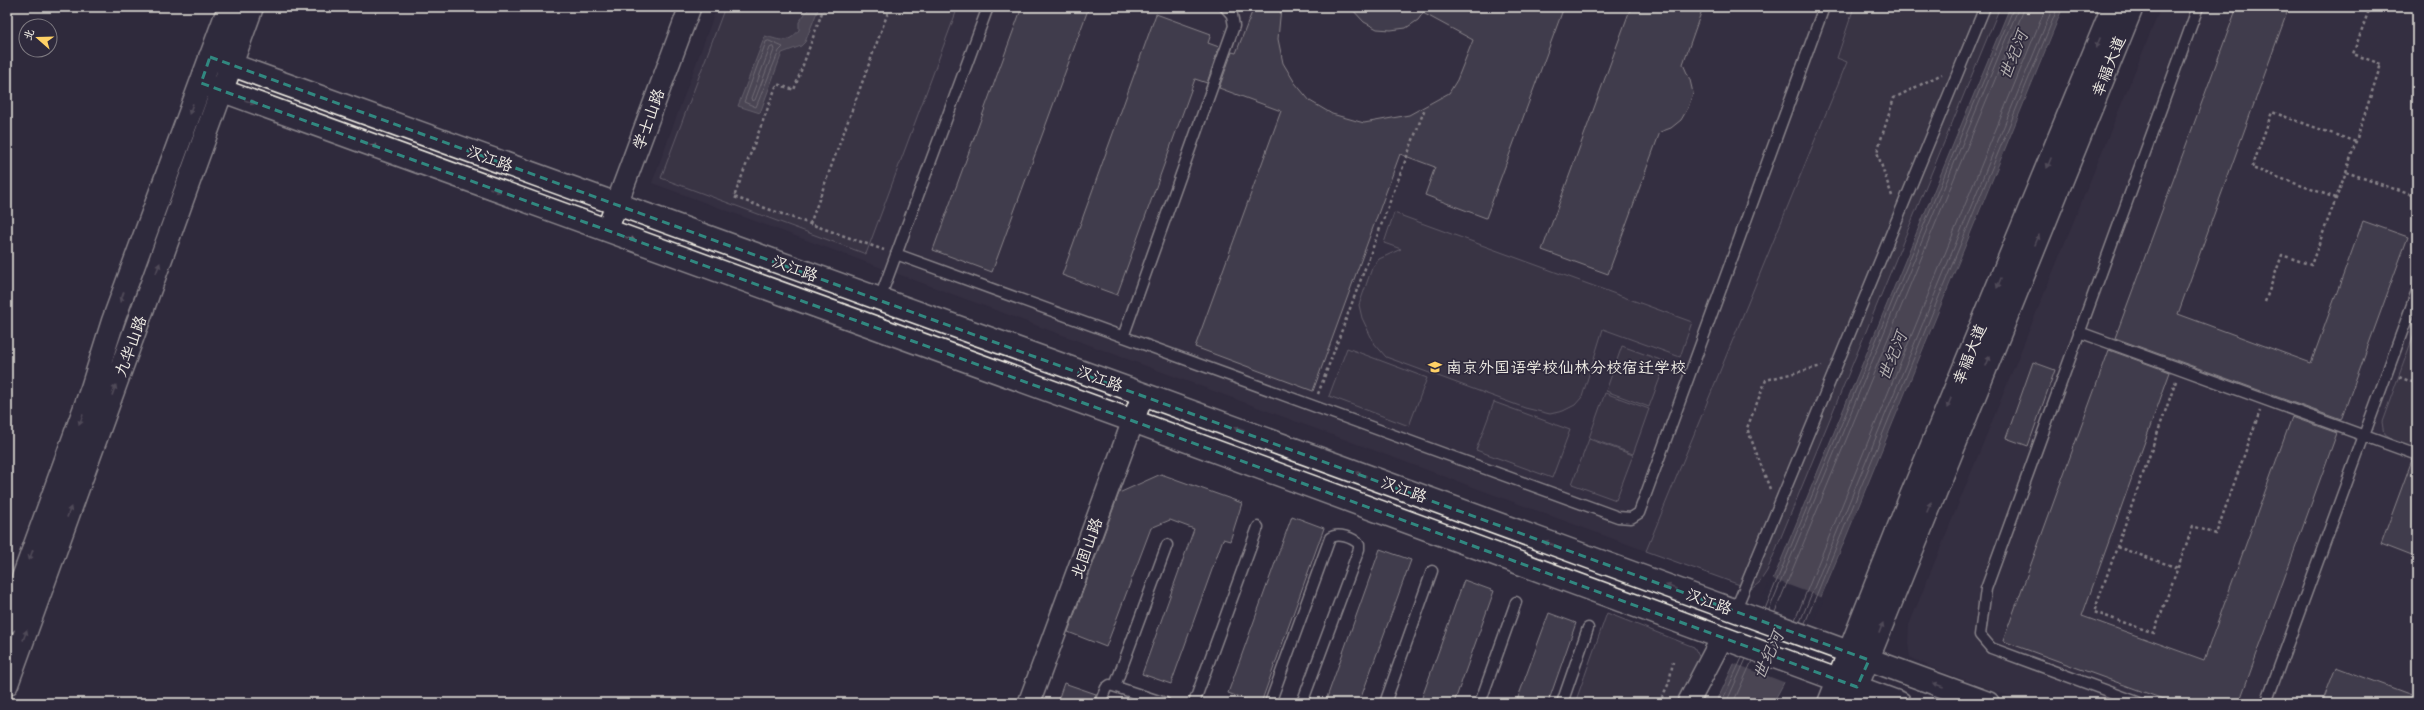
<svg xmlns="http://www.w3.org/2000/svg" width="2424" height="710" viewBox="0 0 2424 710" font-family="'Indie Flower','LXGW WenKai TC',sans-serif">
	<rect width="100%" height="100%" fill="#2f2a3d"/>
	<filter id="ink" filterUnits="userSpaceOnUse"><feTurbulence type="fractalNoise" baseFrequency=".025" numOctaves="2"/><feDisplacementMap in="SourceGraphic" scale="8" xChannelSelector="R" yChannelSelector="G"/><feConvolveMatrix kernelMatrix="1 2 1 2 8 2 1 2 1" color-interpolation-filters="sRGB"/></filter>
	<g filter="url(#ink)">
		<path fill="#3b3647" d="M717,7H1854L1837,58L1847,62L1646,551L652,183Z
			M2161,7H2417V703H2027L1930,667L1910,657L1908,643L1909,625Z"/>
		<path fill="#454050" stroke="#9c989c" d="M725,7H958L866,254L661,178Z
			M1854,7H2000L1767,571L1759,583L1751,589L1646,551L1847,62L1837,58Z
			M1394,213L1692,322L1680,357L1603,329L1582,397L1575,405L1563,411L1550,414L1525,408L1386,357L1374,343L1362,318L1359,305L1372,268L1379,259L1401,249L1384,243Z
			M2417,326V450L2395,442L2384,435L2382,422Z
			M1622,346L1666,362L1649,407L1606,391Z
			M1347,348L1427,378L1409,426L1329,396Z
			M1605,393L1649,409L1633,454L1589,438Z
			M1494,402L1570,430L1552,478L1476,450Z
			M1589,439L1633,455L1616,500L1572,484Z
			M1607,613L1694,647L1700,658L1698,669L1680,703H1575Z"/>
		<path fill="#6a6670" stroke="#a19ea0" d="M810,7H819L805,42L801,46L782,53L760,113L738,106L765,36C781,40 787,45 799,30V22Z
			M2010,7H2063L1837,559L1787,677L1773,703H1716L1770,587Z"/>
		<path fill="#2f2a3d" d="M1772,579L1823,598L1786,683L1733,663Z"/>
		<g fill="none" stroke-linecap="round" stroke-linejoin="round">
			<path stroke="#bdb9b8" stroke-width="1" d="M769,41L783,47L779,51L756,107L744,102L766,42Z
				M773,47L774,50L755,100L752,101L751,98L770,48Z
				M1765,609L2014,7
				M1769,610L2019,7
				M1775,612L2025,7
				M1795,620L2046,7
				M1800,622L2053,7
				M1805,623L2058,7
				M1721,703L1742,658
				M1726,703L1746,659
				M1733,703L1752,661"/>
		</g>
		<path fill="#56525f" stroke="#f4f1e8" d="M1022,7H1089L992,272L933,250Z
			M1254,7H1281L1278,39L1283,63L1295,83L1310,101L1332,114L1364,123L1409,115L1449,93L1457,80L1473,40L1423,13L1418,20L1406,28L1391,30L1377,29L1364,22L1350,7H1564L1486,218L1425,195L1435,167L1400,154L1313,391L1195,347L1281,111L1219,88L1232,52L1236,53Z
			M1631,7H1703L1683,64L1690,80L1693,93L1688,108L1681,120L1671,128L1660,132L1608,274L1542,250Z
			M2237,7H2289L2178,314L2311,363L2363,221L2408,237L2341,420L2115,338Z
			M1156,14L1211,34L1208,43L1219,47L1207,83L1195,79L1117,295L1062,275Z
			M2109,350L2170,372L2082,616L2204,660L2292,417L2337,433L2239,703H2174L2003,641Z
			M2033,362L2055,370L2028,446L2006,438Z
			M2412,460L2417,461V558L2381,544Z
			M1161,474L1242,503L1230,541L1223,539L1171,684L1142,674L1194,529L1170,520L1151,528L1106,647L1068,632L1119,493Z
			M1292,516L1324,528L1261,703H1255L1228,693Z
			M1380,549L1411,560L1359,703H1325Z
			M1464,580L1494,591L1454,703H1420Z
			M1549,613L1576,623L1548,703H1516Z
			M2336,667L2417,697V703H2322Z
			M1064,683L1096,694L1094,703H1057Z"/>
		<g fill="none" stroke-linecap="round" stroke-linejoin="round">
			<defs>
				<path id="lane" d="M896,254L1618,517L1631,518L1639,513L1824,7
					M880,298L988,7
					M2079,332L2417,455
					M1123,337L1234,26L1232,15L1225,7
					M1735,611L1985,7
					M1115,686L1167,545
					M1100,703L1106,688L1110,685L1165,703
					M1194,703L1258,527
					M1270,703L1330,538C1338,532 1353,538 1359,544V549L1302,703
					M1385,703L1432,571
					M1480,703L1516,602
					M1562,703L1588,628
					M2140,703L1991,648L1980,635L1986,589L2198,7
					M2266,703L2417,291"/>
				<path id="street" d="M607,230L690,7
					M1029,703L1143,394
					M1688,703L1722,638"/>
				<path id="secondary" d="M210,57L1143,394L1988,703
					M201,83L1133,421L1900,703
					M7,622L92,388L113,321L229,7
					M7,684L252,7
					M1829,703L1911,496L2113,7
					M1850,703L2132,7"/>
			</defs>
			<use href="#lane" stroke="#f4f1e8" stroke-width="13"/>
			<use href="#street" stroke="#f4f1e8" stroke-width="24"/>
			<use href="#secondary" stroke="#f4f1e8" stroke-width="25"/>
			<path stroke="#f4f1e8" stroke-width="2.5" stroke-dasharray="3 3" stroke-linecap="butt" d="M824,7L794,90L777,84L734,197L884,250
				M2346,172L2417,197
				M1892,196L1877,152L1894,98L1942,74
				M2336,198L2252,168L2272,112L2356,142
				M810,224L890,7
				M2265,302L2282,255L2311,265L2346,172L2381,64L2353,54L2370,7
				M2399,377L2417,384
				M2176,381L2094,612L2154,633L2193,526L2216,534L2260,411
				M1318,394L1425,108
				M1770,489L1747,428L1766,380L1822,366
				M2117,547L2178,568
				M1659,703L1669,683L1673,662"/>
			<use href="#lane" stroke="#2f2a3d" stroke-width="10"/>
			<use href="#street" stroke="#2f2a3d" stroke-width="21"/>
			<use href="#secondary" stroke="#2f2a3d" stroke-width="22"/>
		</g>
		<defs><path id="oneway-solid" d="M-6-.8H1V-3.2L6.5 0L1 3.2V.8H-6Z"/></defs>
		<g fill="#747079">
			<use href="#oneway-solid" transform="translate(2098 43) rotate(112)"/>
			<use href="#oneway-solid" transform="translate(250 102) rotate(20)"/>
			<use href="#oneway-solid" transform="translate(191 109) rotate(110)"/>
			<use href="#oneway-solid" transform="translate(373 146) rotate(20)"/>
			<use href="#oneway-solid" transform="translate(2049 163) rotate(112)"/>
			<use href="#oneway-solid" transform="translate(495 190) rotate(20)"/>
			<use href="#oneway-solid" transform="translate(630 239) rotate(20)"/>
			<use href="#oneway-solid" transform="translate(2037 240) rotate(-68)"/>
			<use href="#oneway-solid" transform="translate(158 268) rotate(-70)"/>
			<use href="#oneway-solid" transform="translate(1999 283) rotate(112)"/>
			<use href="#oneway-solid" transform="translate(122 297) rotate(110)"/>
			<use href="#oneway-solid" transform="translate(1988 361) rotate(-68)"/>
			<use href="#oneway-solid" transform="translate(114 390) rotate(-70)"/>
			<use href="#oneway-solid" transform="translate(1949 403) rotate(112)"/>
			<use href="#oneway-solid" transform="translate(81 420) rotate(110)"/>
			<use href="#oneway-solid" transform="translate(1239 429) rotate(-160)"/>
			<use href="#oneway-solid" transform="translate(1361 474) rotate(-160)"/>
			<use href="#oneway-solid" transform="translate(1929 507) rotate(-68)"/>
			<use href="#oneway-solid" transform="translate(69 512) rotate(-70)"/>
			<use href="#oneway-solid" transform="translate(1549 543) rotate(-160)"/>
			<use href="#oneway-solid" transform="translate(31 555) rotate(110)"/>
			<use href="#oneway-solid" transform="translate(1671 587) rotate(-160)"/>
			<use href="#oneway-solid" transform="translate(1881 628) rotate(-69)"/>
			<use href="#oneway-solid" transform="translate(25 635) rotate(-70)"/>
			<use href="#oneway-solid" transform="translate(1938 685) rotate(-160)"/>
		</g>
	</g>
	<path d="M0 0H2424V710H0ZM210,57L1869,660L1857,687L1133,421L201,83Z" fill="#2f2a3d" fill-opacity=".55" fill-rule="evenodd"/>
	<path fill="none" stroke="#318880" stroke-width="3" stroke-dasharray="8 5" stroke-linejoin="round" d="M210,57L1869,660L1857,687L1133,421L201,83Z"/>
	<defs>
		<symbol id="school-bare" viewBox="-9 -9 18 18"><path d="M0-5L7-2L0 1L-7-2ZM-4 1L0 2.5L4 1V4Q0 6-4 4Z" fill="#ffd166" stroke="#2f2a3d" stroke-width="2.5" paint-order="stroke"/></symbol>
	</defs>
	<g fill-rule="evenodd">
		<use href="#school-bare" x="1425" y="357" width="20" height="20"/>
	</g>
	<g text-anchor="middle" stroke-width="3.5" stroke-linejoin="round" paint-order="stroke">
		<g font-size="16" fill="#f4f1e8" stroke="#2f2a3d">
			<text transform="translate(2108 66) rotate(-68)" y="6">幸福大道</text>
			<text transform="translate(648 119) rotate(-70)" y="6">学士山路</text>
			<text transform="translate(490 158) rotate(20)" y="6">汉江路</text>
			<text transform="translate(795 268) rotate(20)" y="6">汉江路</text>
			<text transform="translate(130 346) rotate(-70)" y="6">九华山路</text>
			<text transform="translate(1969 354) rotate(-68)" y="6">幸福大道</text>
			<text transform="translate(1100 378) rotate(20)" y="6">汉江路</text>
			<text transform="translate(1404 489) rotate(20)" y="6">汉江路</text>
			<text transform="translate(1086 548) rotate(-70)" y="6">北固山路</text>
			<text transform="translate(1709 601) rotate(20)" y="6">汉江路</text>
		</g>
		<g font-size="16" fill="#f4f1e8" stroke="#2f2a3d" text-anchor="start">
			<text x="1446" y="373">南京外国语学校仙林分校宿迁学校</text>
		</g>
		<g font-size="17" font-style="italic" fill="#b6b2b2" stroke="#2f2a3d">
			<text transform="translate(2013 55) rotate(-68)" y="6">世纪河</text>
			<text transform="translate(1892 356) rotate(-68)" y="6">世纪河</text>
			<text transform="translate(1768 655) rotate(-66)" y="6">世纪河</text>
		</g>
	</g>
	<rect width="2424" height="710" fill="none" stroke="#2f2a3d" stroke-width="24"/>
	<rect x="12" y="12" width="2400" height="686" fill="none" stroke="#f4f1e8" stroke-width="1.5" filter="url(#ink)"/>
	<g transform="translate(38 38) rotate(290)"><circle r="19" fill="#2f2a3d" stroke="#7e7a81"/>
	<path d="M0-3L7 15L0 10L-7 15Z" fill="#ffd166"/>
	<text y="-6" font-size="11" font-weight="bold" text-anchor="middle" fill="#f4f1e8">北</text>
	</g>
</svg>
